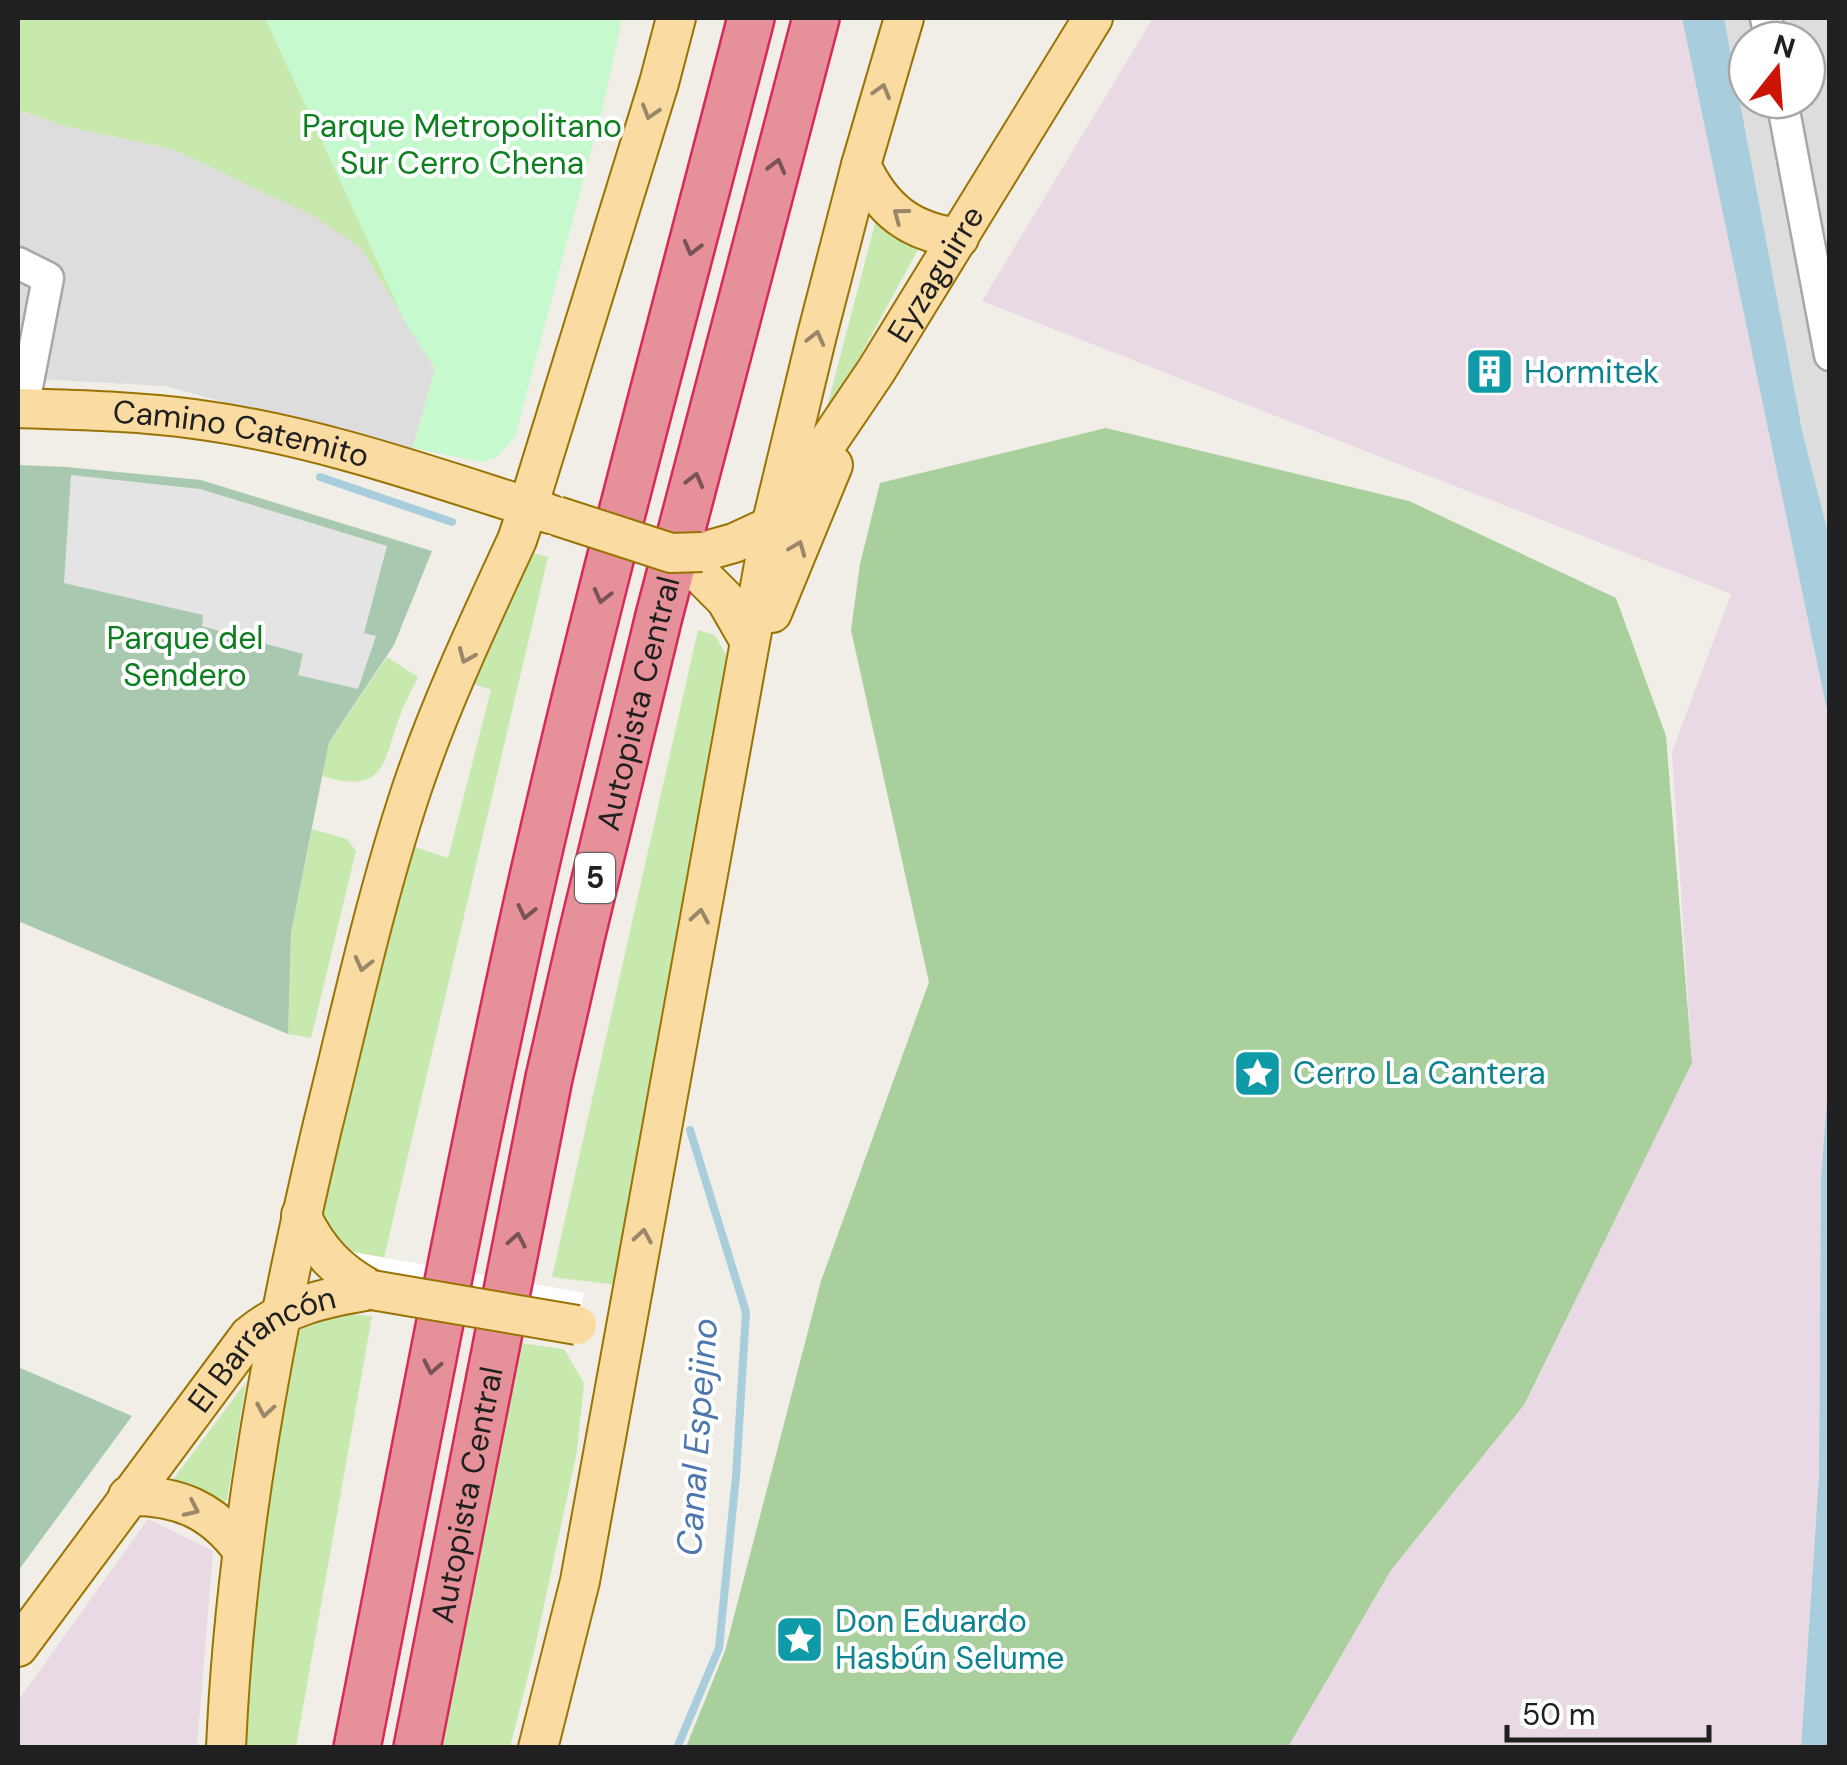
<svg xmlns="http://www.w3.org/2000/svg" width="1847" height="1765" viewBox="0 0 1847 1765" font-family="'DM Sans',sans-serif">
	<rect width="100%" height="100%" fill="#f0eee7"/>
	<path fill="#dedddd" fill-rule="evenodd" d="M1724,18H1829V536L1803,435ZM1747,40H1807V100H1747Z
		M18,110L64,126L172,149L314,215L361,248L435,369L411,454L166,386L18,378Z"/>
	<path fill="#e9d9e5" d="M1153,18H1682L1829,720L1830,1074L1821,1178L1819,1474L1801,1747H1288L1391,1570L1524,1405L1692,1063L1672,752L1731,594L982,301Z
		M148,1519L213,1551L197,1747H18V1701Z"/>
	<path fill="#c7e9ae" d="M18,18H622L602,110L435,369L361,248L314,216L172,149L64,126L18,110Z
		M877,216L921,244L822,426Z
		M530,552L548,557L384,1258L347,1251L319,1221L403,843L448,858L491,690L463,680Z
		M698,630L715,635L731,665L625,1286L552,1277Z
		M387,657L418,677C411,691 403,706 398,721C392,736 388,762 376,773C363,787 338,781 322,776L329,742Z
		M312,829L347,839L356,851L311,1038L288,1034L291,933Z
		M341,1314L372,1316L296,1747L240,1748L244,1656L297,1335L306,1323Z
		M507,1341L564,1349L584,1383L577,1451L534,1652L510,1747L431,1748Z
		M246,1382L227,1500L218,1507L174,1485L172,1481Z"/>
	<path fill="#a8cf9c" d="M1106,428L1409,501L1616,598L1666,736L1692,1063L1524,1405L1391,1570L1288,1747H686L725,1651L821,1281L929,982L851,630L860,564L880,483Z"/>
	<path fill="#a8c9b0" d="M18,465L66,467L201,480L432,551L394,645L329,742L291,933L288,1034L18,921Z
		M18,1367L132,1416L18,1571Z"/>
	<path fill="#c6f9ce" d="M265,18H622L602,110L515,437L497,457L482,462L413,448L435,369L406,324Z"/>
	<path fill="#e4e4e4" d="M71,475L200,489L387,546L364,633L376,636L358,689L298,675L303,654L202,626L203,615L64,583Z"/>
	<path fill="#a8cddd" d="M1682,18H1724L1803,435L1829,536V720Z
		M1829,1074L1830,1747L1801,1748L1819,1474L1821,1178Z"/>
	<path fill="#fff" d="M347,1251L584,1293L574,1346L382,1312L352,1310Z"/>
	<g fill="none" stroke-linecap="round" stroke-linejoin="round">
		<path stroke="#a8cddd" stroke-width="8" d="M320,477L452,522
			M677,1748L719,1648L736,1476L746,1312L690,1130"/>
		<defs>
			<path id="minor" d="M1766,18L1771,40
				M1782,100L1830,355
				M18,263L48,278L23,408"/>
			<g id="major">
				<path d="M861,165C882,210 910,232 959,238"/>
				<path id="s1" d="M18,408C76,410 135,411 194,419C316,435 433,477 550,514"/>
				<path id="s2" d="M702,552L734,543L771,526L876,371L1093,18"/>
				<path d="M696,570L726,600L749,640"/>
				<path d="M772,613L833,465"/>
				<path d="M301,1215C317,1250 338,1272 372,1290"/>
				<path d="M128,1496C178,1495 213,1510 242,1550"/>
				<path id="s3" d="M18,1647L249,1336C284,1306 327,1297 372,1290"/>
				<path d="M226,1748C235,1539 274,1331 322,1128C350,1015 375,900 411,791C439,707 480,620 517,540L528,507L659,83L676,18"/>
				<path d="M538,1748L580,1581L771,526L817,335L861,165L904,18"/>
			</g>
			<g id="highway">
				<path d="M357,1748C412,1468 464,1187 526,908C593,609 675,314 751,18"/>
				<path id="s4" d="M417,1748L549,1078L582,934L659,616L816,18"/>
			</g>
		</defs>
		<use href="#minor" stroke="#a7a7a7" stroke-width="35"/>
		<use href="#major" stroke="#9a7303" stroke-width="42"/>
		<use href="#highway" stroke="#d82a59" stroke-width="50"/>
		<use href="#minor" stroke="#fff" stroke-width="30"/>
		<use href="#major" stroke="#fadba2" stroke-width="38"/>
		<use href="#highway" stroke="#e6919a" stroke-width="45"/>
		<defs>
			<path id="major-bridge" d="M557,516L671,553L702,552
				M372,1290L577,1325"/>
		</defs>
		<use href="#major-bridge" stroke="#9a7303" stroke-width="42" stroke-linecap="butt"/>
		<use href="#major-bridge" stroke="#fadba2" stroke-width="38"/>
	</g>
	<defs><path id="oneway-chevron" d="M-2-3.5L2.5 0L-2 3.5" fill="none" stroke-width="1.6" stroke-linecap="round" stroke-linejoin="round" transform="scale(2.5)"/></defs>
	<g stroke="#988768">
		<use href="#oneway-chevron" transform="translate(882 91) rotate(-74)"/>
		<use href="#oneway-chevron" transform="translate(650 112) rotate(107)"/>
		<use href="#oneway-chevron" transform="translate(900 215) rotate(-143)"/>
		<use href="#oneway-chevron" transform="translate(816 338) rotate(-76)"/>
		<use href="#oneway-chevron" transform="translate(798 548) rotate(-68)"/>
		<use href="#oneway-chevron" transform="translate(466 656) rotate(113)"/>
		<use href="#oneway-chevron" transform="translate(700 916) rotate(-80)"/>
		<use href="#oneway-chevron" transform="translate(363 964) rotate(104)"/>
		<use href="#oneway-chevron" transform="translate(643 1236) rotate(-80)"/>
		<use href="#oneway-chevron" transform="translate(265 1410) rotate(100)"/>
		<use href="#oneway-chevron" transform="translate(192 1509) rotate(25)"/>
	</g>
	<g stroke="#795357">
		<use href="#oneway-chevron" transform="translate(777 166) rotate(-75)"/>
		<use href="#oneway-chevron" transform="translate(692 248) rotate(105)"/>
		<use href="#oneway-chevron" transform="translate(695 480) rotate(-75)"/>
		<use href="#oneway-chevron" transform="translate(602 596) rotate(104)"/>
		<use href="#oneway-chevron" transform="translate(526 912) rotate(103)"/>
		<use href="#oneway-chevron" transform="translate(517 1240) rotate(-79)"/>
		<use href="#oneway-chevron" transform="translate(432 1367) rotate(101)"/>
	</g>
	<defs>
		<symbol id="building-square" viewBox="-11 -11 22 22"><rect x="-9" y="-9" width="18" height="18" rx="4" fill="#0f9aa8" stroke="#fff"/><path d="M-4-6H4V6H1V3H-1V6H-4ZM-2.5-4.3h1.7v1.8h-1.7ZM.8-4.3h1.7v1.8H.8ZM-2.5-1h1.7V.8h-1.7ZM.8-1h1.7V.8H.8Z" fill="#fff"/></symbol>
		<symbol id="sight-square" viewBox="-11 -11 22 22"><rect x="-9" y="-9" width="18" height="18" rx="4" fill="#0f9aa8" stroke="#fff"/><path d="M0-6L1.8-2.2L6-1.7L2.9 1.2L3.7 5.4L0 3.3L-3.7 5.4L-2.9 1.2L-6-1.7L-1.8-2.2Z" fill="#fff"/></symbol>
	</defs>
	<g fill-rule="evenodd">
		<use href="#building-square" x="1462" y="344" width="55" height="55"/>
		<use href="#sight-square" x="1230" y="1046" width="55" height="55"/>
		<use href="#sight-square" x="772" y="1612" width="55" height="55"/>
	</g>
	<g text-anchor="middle" stroke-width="8" stroke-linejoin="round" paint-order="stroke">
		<rect fill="#fff" stroke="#636363" stroke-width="2.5" x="575" y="853" width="40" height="50" rx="8"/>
		<g font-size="30" font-weight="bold" fill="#202020">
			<text x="595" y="888">5</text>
		</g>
		<g font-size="32" fill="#0e7f20" stroke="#fff">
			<text x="462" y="137">Parque Metropolitano<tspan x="462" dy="37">Sur Cerro Chena</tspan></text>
			<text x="185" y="649">Parque del<tspan x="185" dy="37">Sendero</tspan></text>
		</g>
		<g font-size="32" fill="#202020" stroke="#fff">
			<text dy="11" stroke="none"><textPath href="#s2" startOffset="375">Eyzaguirre</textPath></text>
			<text dy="11" stroke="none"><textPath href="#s1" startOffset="225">Camino Catemito</textPath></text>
			<text dy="11" stroke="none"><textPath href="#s4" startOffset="1068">Autopista Central</textPath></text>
			<text dy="11" stroke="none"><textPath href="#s3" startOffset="390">El Barrancón</textPath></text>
			<text dy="11" stroke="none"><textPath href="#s4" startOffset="258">Autopista Central</textPath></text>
		</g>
		<g font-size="32" fill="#0d838f" stroke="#fff" text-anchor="start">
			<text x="1524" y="383">Hormitek</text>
			<text x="1293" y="1084">Cerro La Cantera</text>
			<text x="835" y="1632">Don Eduardo<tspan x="835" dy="37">Hasbún Selume</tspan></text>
		</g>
		<g font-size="35" font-style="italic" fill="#4d77af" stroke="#fff">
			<text transform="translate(697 1437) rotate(-86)" y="12">Canal Espejino</text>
		</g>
	</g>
	<rect width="1847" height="1765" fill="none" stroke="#202020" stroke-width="40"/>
	<g transform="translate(1777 70) rotate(17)"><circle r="48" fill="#ffffff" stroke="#a6a6a6" stroke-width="2.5"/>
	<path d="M0-8L18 38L0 25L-18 38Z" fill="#cd1304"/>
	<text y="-15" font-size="28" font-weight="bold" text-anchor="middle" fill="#202020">N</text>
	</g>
	<path d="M1507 1725v15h202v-15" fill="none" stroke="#202020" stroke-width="5"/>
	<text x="1522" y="1725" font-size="30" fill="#202020" stroke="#ffffff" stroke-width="8" paint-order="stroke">50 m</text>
</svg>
